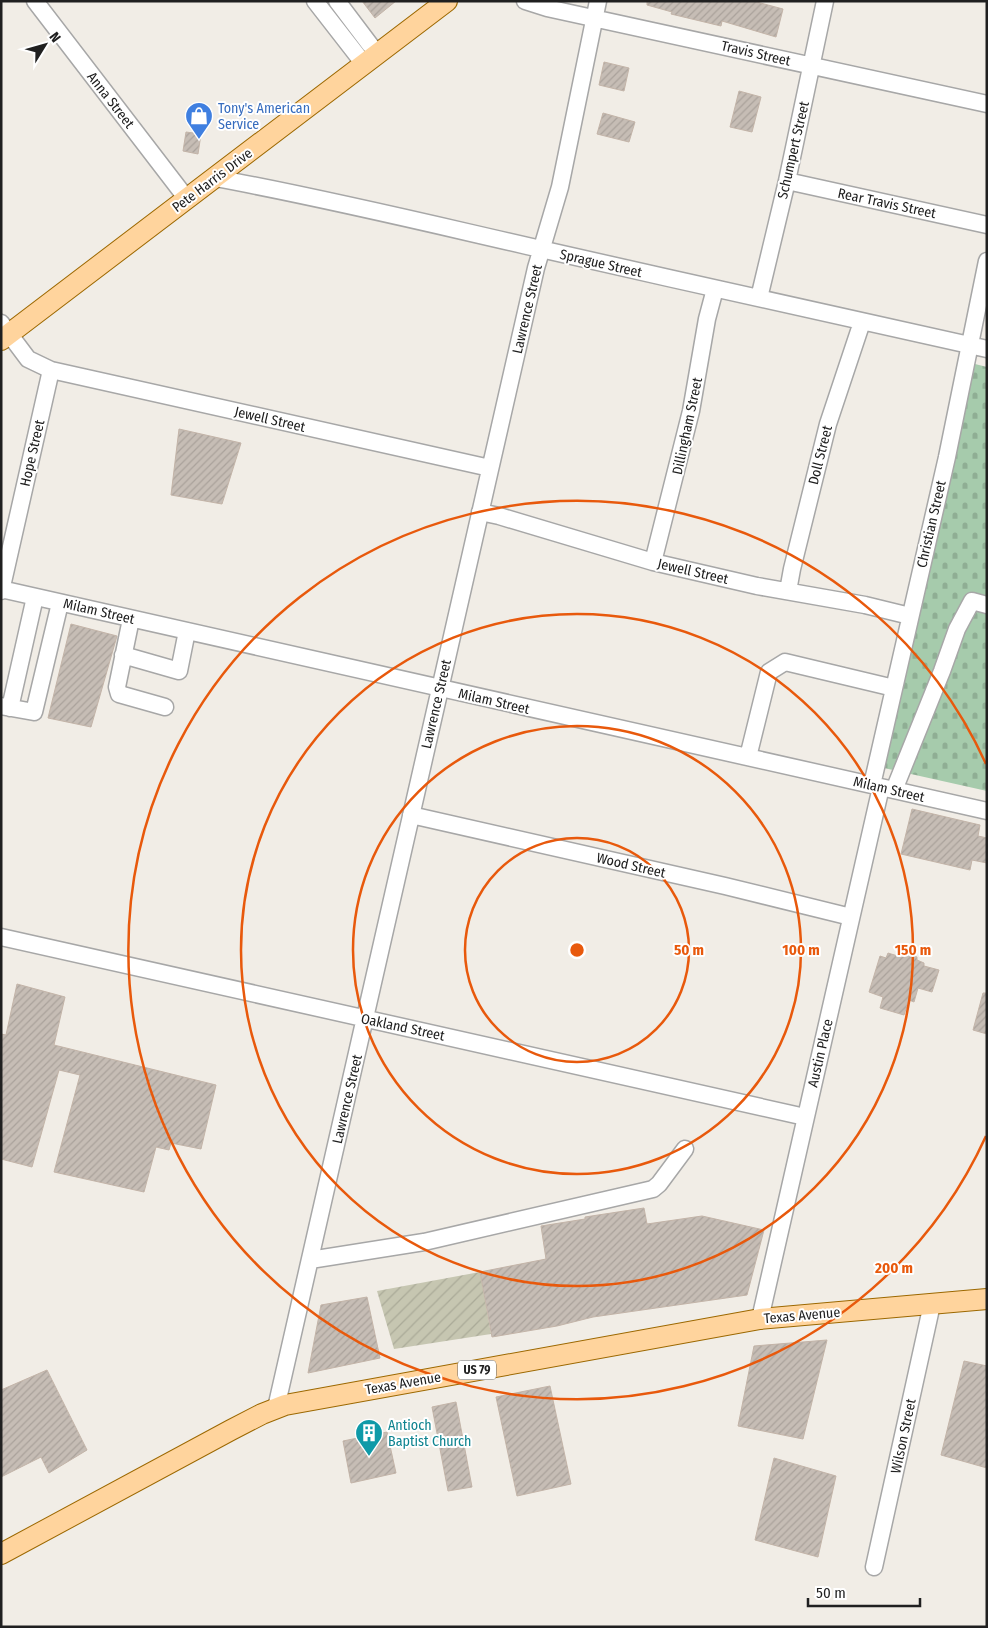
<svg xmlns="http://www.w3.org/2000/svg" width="988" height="1628" viewBox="0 0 988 1628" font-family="'Fira Sans Condensed',sans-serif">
	<defs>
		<pattern id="construction-furrows" width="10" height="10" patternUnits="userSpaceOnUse" patternTransform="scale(1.25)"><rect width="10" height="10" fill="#c6c6b1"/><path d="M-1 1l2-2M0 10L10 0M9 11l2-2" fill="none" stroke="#aaaa98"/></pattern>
		<pattern id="cemetery-stones" width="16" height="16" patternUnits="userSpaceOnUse" patternTransform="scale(1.25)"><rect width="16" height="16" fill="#a6cbac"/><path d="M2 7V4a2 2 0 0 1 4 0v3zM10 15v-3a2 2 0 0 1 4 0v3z" fill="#8fae94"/></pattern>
		<pattern id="building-hatch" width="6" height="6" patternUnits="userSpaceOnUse" patternTransform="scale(1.25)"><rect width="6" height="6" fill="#c6bdb5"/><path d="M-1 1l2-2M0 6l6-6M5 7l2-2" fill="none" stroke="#aaa29b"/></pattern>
	</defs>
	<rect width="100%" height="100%" fill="#f1ede6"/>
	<path fill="url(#construction-furrows)" d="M480,1272L491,1334L394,1349L377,1291Z"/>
	<path fill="url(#cemetery-stones)" d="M975,364L987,367V791L884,768Z"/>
	<path fill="url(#building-hatch)" stroke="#c3b4a8" d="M362,1H396L375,18Z
		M647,1H753L783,9L776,37L722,21L721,26L671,14L672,12L647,5Z
		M604,62L629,68L624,91L599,85Z
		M739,91L761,97L752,132L730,127Z
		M603,113L635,122L629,142L597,134Z
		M186,132L201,134L198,154L183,151Z
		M179,429L241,443L222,504L171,495Z
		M71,624L117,636L91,727L48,718Z
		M912,809L980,825L978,836L987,838V863L972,860L970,870L901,854Z
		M888,953L901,957L902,953L917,957V960L924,963V966L939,970L932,992L918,988L914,1002L909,1000L904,1015L880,1008L883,997L869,992L880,956L886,958Z
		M17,984L65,997L54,1045L216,1085L201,1149L171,1143L169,1150L156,1147L144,1192L54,1172L80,1075L59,1070L32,1167L1,1159V1034L6,1035Z
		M983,993H987V1034L973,1030Z
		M644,1208L647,1224L702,1216L764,1230L747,1295L593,1317L557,1326L492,1337L480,1272L546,1259L541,1226L585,1219V1217Z
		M367,1297L380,1358L308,1373L321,1305Z
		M827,1340L803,1439L738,1426L754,1346Z
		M964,1361L987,1366V1468L941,1455Z
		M47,1370L87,1450L49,1473L41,1457L1,1477V1390Z
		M550,1386L571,1484L517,1496L496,1397Z
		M456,1402L472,1487L448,1491L432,1407Z
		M387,1432L396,1473L351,1483L343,1441Z
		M774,1458L836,1476L818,1557L755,1540Z"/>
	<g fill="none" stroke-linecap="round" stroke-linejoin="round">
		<defs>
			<path id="minor" d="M35,1L187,199
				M315,1L364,64
				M337,1L377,54
				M525,1L547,8L987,104
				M215,178C325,198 435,225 545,250C692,284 839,315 987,349
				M787,181L987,225
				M759,298L787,181L825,1
				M1,323L28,359L51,370L1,591
				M51,370L490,468
				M480,512L499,516L653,562L757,586L865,605L910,616
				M653,562L691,411L707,319L715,289
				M1,589L987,811
				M788,591L792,569L828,424L862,322
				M131,619L117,687L119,694L165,707
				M123,655L179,671L187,631
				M1,706L34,712L60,603
				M10,708L35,597
				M748,757L769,672L785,662L894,688
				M872,785L947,457L987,261
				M894,790L942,671L957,629L972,601L987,605
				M411,815L725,886L851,917
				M1,937L805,1117
				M310,1260L424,1242L653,1189L659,1184L685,1149
				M760,1319L881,787
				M276,1408L536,268L560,187L598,1
				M874,1567L932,1304"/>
			<path id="major" d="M1,340L447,1
				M1,1554L231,1430L262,1414L285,1405L760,1319L987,1299"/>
		</defs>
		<use href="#minor" stroke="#a7a7a7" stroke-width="19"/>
		<use href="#major" stroke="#9c6800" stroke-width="22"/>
		<use href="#minor" stroke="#fff" stroke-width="16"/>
		<use href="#major" stroke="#ffd49d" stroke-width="20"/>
	</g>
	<g fill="none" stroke="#e8590c" stroke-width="2.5">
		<circle cx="577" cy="950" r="112"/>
		<circle cx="577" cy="950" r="224"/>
		<circle cx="577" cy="950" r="336"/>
		<path d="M986 1136A449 449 0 1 1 986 764"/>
	</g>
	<defs>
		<symbol id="shop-pin" viewBox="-11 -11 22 30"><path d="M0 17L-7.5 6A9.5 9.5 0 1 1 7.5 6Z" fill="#3f7fe0" stroke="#fff"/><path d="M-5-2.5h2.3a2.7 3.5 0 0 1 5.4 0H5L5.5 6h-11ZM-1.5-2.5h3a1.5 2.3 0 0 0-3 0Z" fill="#fff"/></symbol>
		<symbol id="building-pin" viewBox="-11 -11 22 30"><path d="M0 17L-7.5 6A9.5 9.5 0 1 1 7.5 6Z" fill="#0f9aa8" stroke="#fff"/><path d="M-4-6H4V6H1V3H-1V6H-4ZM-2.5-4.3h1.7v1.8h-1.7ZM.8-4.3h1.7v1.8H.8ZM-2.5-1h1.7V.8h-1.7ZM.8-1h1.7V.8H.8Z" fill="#fff"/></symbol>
	</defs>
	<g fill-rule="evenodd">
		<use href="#shop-pin" x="183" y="100" width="32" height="43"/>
		<use href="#building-pin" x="353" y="1417" width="32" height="43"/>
	</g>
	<g text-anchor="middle" stroke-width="4" stroke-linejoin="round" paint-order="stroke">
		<rect fill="#fff" stroke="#636363" stroke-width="1" x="458" y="1360.5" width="38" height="19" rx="4"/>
		<g font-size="12" font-weight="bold" fill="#202020">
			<text x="477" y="1374">US 79</text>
		</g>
		<g font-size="14" fill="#202020" stroke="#fff">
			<text transform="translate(756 53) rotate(13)" y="5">Travis Street</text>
			<text transform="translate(111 100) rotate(52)" y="5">Anna Street</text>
			<text transform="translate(793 150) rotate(-77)" y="5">Schumpert Street</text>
			<text transform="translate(212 180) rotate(-37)" y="5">Pete Harris Drive</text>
			<text transform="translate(887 203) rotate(12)" y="5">Rear Travis Street</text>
			<text transform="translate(601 263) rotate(13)" y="5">Sprague Street</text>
			<text transform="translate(527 309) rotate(-77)" y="5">Lawrence Street</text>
			<text transform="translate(270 419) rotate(13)" y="5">Jewell Street</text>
			<text transform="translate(687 426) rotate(-78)" y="5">Dillingham Street</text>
			<text transform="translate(32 453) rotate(-77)" y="5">Hope Street</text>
			<text transform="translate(820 455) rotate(-76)" y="5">Doll Street</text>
			<text transform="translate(931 524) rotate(-77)" y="5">Christian Street</text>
			<text transform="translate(693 571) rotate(13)" y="5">Jewell Street</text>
			<text transform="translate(99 611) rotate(13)" y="5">Milam Street</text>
			<text transform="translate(494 701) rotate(13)" y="5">Milam Street</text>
			<text transform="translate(436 704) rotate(-77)" y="5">Lawrence Street</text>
			<text transform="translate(889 789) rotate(13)" y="5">Milam Street</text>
			<text transform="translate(631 865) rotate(13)" y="5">Wood Street</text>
			<text transform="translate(403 1027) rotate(12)" y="5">Oakland Street</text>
			<text transform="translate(820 1053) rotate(-77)" y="5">Austin Place</text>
			<text transform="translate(347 1099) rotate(-77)" y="5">Lawrence Street</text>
			<text transform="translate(802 1315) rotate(-5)" y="5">Texas Avenue</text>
			<text transform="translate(403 1383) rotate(-10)" y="5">Texas Avenue</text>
			<text transform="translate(903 1436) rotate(-78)" y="5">Wilson Street</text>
		</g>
		<g font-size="14" fill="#366cbe" stroke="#fff" text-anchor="start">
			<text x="218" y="113">Tony's American<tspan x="218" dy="16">Service</tspan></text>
		</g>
		<g font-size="14" fill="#0d838f" stroke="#fff" text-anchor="start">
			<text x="388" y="1430">Antioch<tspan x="388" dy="16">Baptist Church</tspan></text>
		</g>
	</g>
	<circle cx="577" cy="950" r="8" fill="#e8590c" stroke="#fff" stroke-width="2.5"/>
	<g font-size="15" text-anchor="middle" font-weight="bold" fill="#e8590c" stroke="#fff" stroke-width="4" stroke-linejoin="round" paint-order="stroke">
		<text x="689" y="955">50 m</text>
		<text x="801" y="955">100 m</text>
		<text x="913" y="955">150 m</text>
		<text x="894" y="1273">200 m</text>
	</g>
	<rect width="988" height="1628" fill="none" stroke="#202020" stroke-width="5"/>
	<g transform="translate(45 45) rotate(53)" stroke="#ffffff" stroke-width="4" paint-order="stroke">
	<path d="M0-4L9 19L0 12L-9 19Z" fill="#202020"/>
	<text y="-8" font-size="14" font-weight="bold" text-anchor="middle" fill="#202020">N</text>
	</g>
	<path d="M808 1598v8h112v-8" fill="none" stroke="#202020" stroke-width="2.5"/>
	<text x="816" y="1598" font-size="15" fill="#202020" stroke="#ffffff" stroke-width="4" paint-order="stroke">50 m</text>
</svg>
